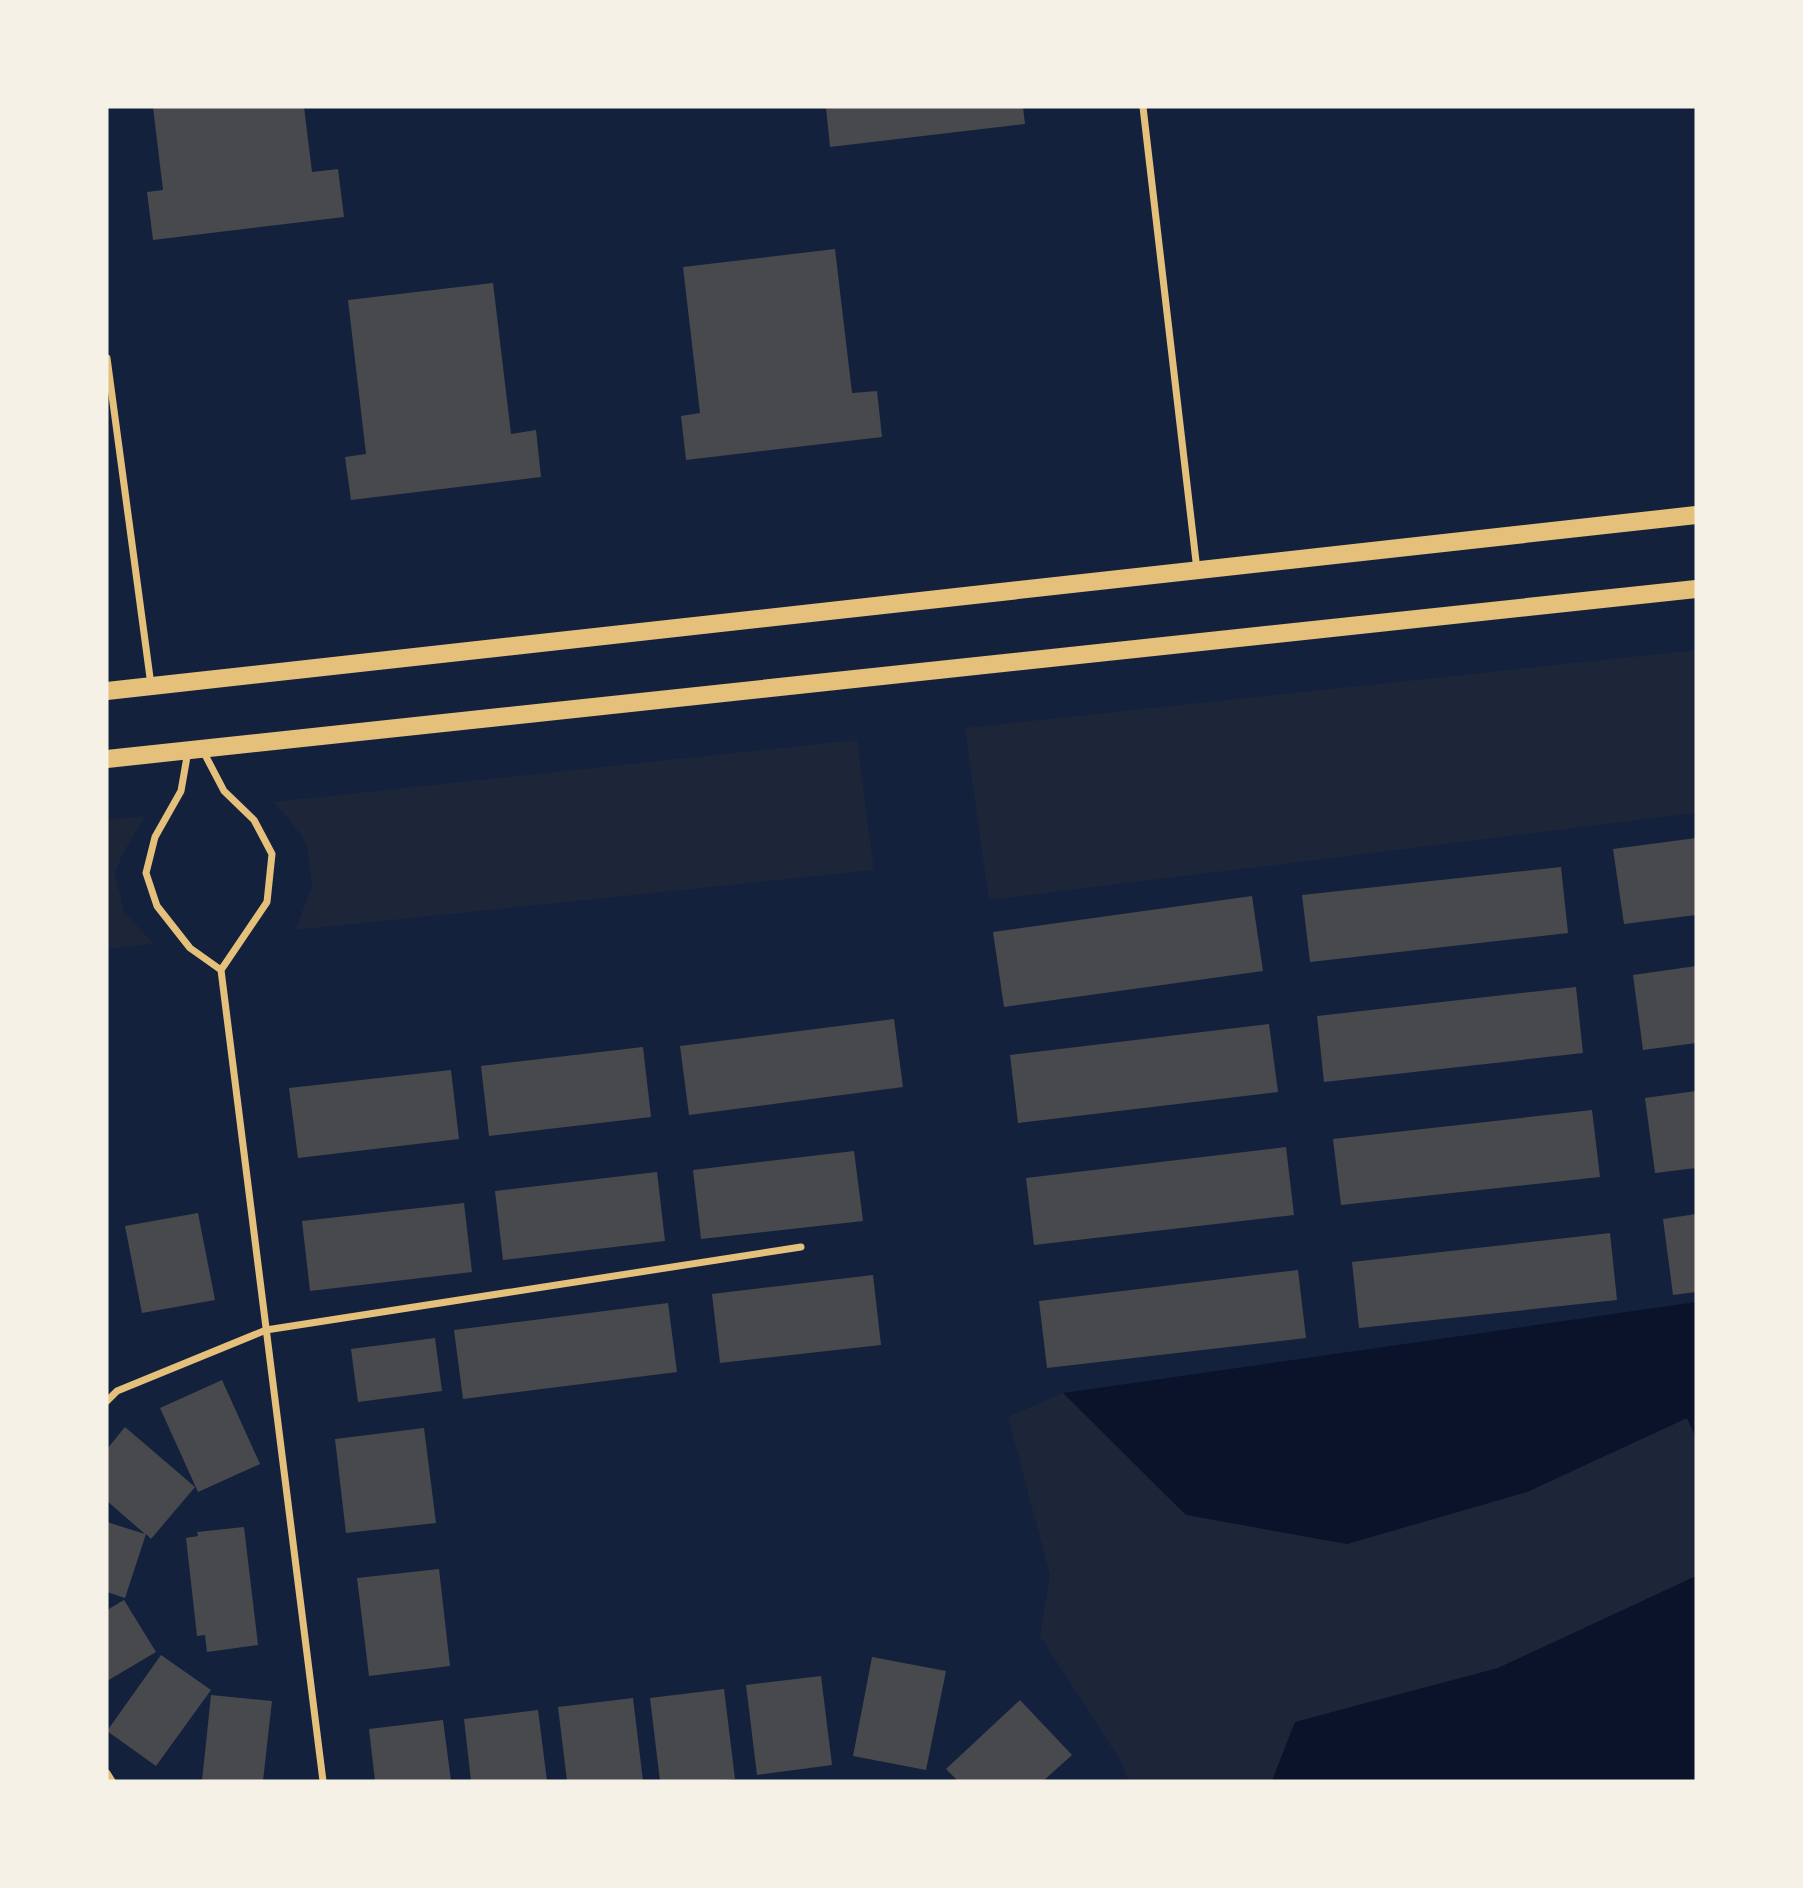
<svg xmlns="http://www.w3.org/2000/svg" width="1803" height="1888" viewBox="0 0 1803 1888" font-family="'Fira Sans',sans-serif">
	<rect width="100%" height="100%" fill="#14213d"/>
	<path fill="#1d2539" d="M1696,650V813L989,900L965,728Z
		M857,740L874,870L295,930L312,887L307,844L289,819L273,802Z
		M145,816L123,853L115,873L124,912L154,944L107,949V820Z
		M1063,1393L1186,1515L1527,1492L1687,1418L1696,1438V1576L1498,1668L1295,1722L1272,1781H1128L1122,1763L1040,1636L1050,1575L1008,1417Z"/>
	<path fill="#0b132b" d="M1696,1302V1438L1687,1418L1527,1492L1347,1544L1186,1515L1063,1393Z
		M1696,1576V1781H1272L1295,1722L1498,1668Z"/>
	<path fill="#48494c" d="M153,107H304L312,172L338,169L344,217L153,240L147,192L163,190Z
		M826,107H1023L1025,124L830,147Z
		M835,249L852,393L877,391L882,437L686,460L681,416L700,413L683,267Z
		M493,283L511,434L536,430L541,477L351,500L345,457L366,454L348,300Z
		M1696,838V915L1624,924L1613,849Z
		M1561,867L1568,933L1310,962L1302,895Z
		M1252,896L1263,971L1004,1007L993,932Z
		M1696,966V1043L1643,1050L1633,975Z
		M1576,987L1583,1053L1324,1082L1317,1016Z
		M894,1019L903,1087L689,1115L680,1046Z
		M1269,1024L1278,1092L1018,1123L1010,1055Z
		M643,1047L651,1117L489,1136L481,1066Z
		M451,1070L459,1139L298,1158L289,1088Z
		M1696,1091V1168L1655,1173L1645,1098Z
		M1592,1110L1600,1177L1341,1205L1333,1139Z
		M1286,1147L1294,1215L1034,1245L1026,1178Z
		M854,1151L863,1221L701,1239L693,1170Z
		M657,1172L665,1241L503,1260L495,1191Z
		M464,1203L472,1272L310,1291L302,1221Z
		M198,1213L215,1300L142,1313L125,1226Z
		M1696,1214V1292L1673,1295L1663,1219Z
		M1610,1233L1617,1300L1359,1328L1352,1262Z
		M1298,1270L1306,1338L1047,1368L1039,1301Z
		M873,1275L881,1345L720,1363L712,1294Z
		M668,1303L677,1372L463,1399L454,1330Z
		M435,1338L442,1391L358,1402L351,1349Z
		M222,1380L260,1464L198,1492L160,1408Z
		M125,1427L195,1487L151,1539L146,1534L125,1598L107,1592V1522L145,1534L107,1501V1449Z
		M424,1428L436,1523L346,1533L335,1439Z
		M244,1527L258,1645L207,1652L205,1635L197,1636L186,1538L198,1536L197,1532Z
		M439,1569L450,1666L369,1676L357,1578Z
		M124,1600L156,1652L107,1681V1610Z
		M161,1655L211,1690L156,1766L107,1731Z
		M872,1657L946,1671L926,1770L853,1756Z
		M821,1676L832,1765L757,1775L746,1685Z
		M724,1689L735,1779L714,1781H660L650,1698Z
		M211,1695L272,1701L263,1781H202Z
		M633,1698L643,1781H567L558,1707Z
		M1020,1700L1072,1755L1043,1781H958L946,1769Z
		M538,1710L547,1781H471L464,1719Z
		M443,1720L451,1781H375L369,1729Z"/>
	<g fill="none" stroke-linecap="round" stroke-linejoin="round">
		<path stroke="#e5c07b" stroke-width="7" d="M1143,107L1197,570
			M107,358L151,685
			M202,749L224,791L254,820L272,854L267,902L221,970L323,1781
			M188,751L181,791L155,837L146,873L157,906L190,948L221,970
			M107,1401L117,1391L266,1330L801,1247
			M107,1773L112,1781"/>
		<path stroke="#e5c07b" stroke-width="18" d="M107,691L1696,515
			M107,759L1696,589"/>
	</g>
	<rect width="1803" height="1888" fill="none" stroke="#f6f1e7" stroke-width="217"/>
</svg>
